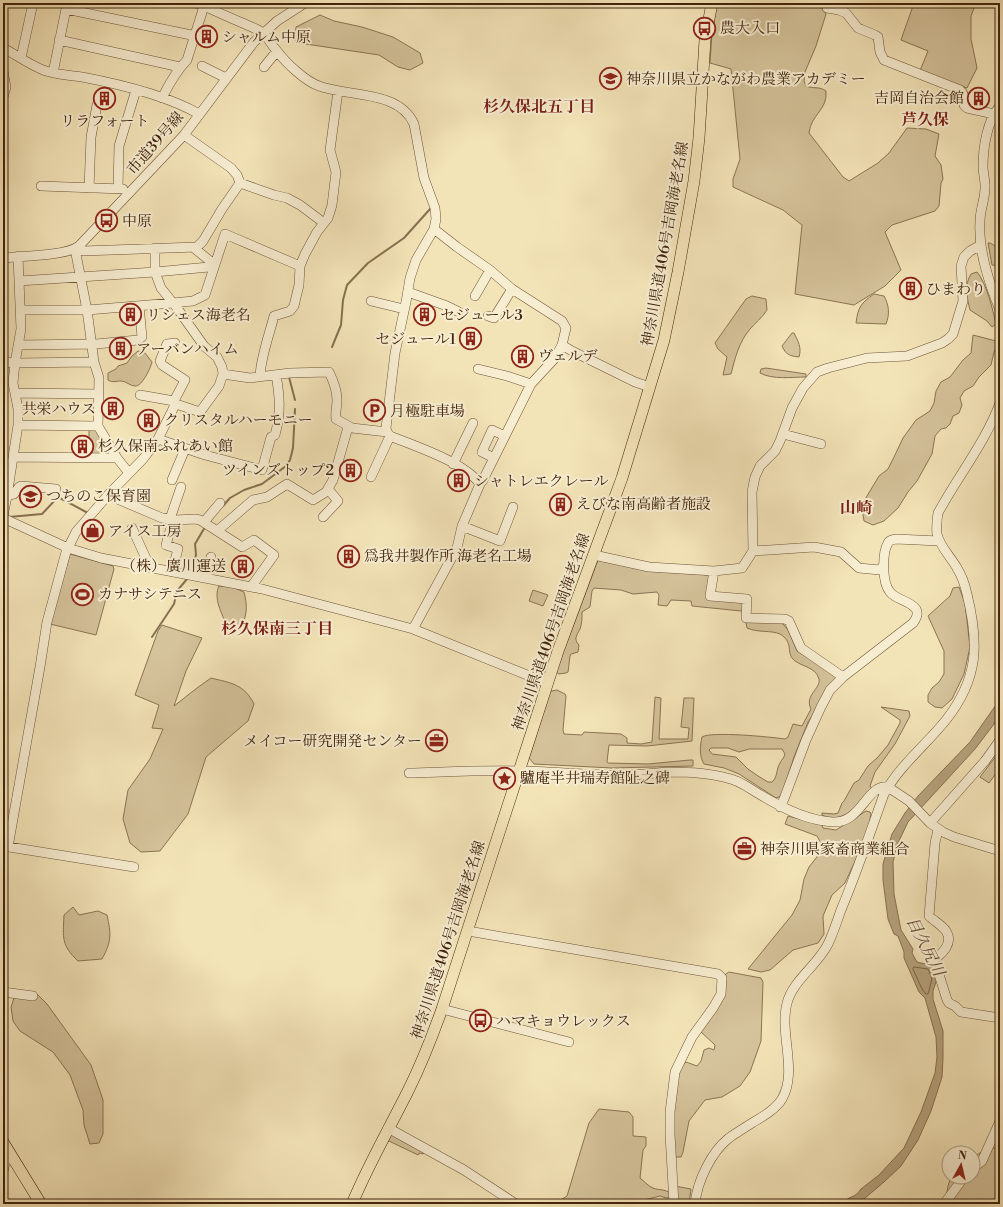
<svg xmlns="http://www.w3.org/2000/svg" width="1003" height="1207" viewBox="0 0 1003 1207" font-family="'Libre Bodoni','Noto Serif JP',serif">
	<rect width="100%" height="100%" fill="#f3e4b8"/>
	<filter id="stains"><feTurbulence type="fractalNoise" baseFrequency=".005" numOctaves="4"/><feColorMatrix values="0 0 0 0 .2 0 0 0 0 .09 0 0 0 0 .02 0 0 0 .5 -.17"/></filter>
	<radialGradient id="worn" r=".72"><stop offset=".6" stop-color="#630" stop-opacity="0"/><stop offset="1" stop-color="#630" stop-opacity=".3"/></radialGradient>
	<path fill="#d5c39b" stroke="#8b7454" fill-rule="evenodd" d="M714,3H802C809,6 817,5 824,10L826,14L816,46L805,72L804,81L806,86C813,89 819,86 826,91C828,110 811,114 809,133L843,177L849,181L878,163L889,153L907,128L926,129L939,134L935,156L941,165L943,179L941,183L939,206L935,211L892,225L885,232L901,270L885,286L854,305L795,294L802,225L783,210L733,187V179L740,159L731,69L710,63Z
		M914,3H976L971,16V39L977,68L967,88L919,73L928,51L901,40Z
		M320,15L334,21L362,27L393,37L420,53L423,63L410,70L398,67L379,55L299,43L295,41L296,27Z
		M988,243H990C1002,249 1000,253 1000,266L992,265Z
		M977,272C986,282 993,310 996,324L992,327L987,321L970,310C967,298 964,285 971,274Z
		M874,294L884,296C889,305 890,314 886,324L856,323C858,307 861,303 874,294Z
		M752,296L766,299L767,310C762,318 755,323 750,329C739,342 735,358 731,374L723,375L727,357L718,349L715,343L746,299Z
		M792,333H794C798,341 802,348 799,357C790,356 786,355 782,346Z
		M973,335L996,341V348L994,352L991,365L979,377L973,386L964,391L960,398L962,405L959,413L953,416L950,424L946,428L941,429L935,436L932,454L917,481L908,492L898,508L884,521L873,525L864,521L863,515L864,501L879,476L888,469L895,455L903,438L916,420L930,411L934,403L936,391L941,382L950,377L963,360L971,353Z
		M138,351L145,353L152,362C151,367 142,387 135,386C130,386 126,381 121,381C116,381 113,383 108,380V373L116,369L118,366L127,363L132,356Z
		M766,368L806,374V377C792,377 773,380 760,373L761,369Z
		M89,427H94L109,454L89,455Z
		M70,554L113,566L114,569L96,635L50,624Z
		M598,560L649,571L711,575L707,597L743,600L744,609L741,611L692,606L691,601L671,600L667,606L658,605L659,595L657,592L633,594L621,590L594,588L592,591L590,607L582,612C582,617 582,624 580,629C577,635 573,639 579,645L578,652L571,654L570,656L568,672L566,673L559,674L556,672Z
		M219,586L232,587L244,592C248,606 247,619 239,630L227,626C222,614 213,598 219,586Z
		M959,587L965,603L970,647L964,674L952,699L942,708L935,707L928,702V695L932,688L939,682L944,674V651L928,616L950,596L953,588Z
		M533,590L548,595L543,606L529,601Z
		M752,621L775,622L783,624L788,630L797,651L835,675L836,679L808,722L794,757L782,794L779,797L776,798L739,774L724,768L704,764C699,756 700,746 702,737C711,731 771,737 785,739L788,737L793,724L802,726L811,709C804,695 821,689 819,679C816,666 799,667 792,658C787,651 793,642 780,634C771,630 758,633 747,628L746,623ZM711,748H728L739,752L749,749H782L785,754C784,758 782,759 780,763C776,769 778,777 772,782H768L758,776L748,769L736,757L712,754L709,750Z
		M162,625L202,638L186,671L174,706L197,688L211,678C231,683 244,684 254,704L248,721L206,757L188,814L160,851L141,852L130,843L123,819L128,790L150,759L163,729L152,728L159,705L135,695L158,631Z
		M557,690L565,694L566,696L563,730L564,734L582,735L584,732L621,734L627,738V743L641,744L652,742L655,697L661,698L659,739H688L689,728L681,727L684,698H694L692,741L647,746L609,745L607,762L608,763L648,764L690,760H693V766L612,768L534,764L529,758L550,692L552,691Z
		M881,707L909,711L910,716L895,744L875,772L870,786L872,789L849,816L835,820L822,815V813L834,814L838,813L842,803L844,801L854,783L859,780L868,766L878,757L888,745L900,723V720Z
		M1000,751V768L989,783L980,777Z
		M866,811L870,812L871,814L867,835L845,883L832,895L823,916L824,934L818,943L793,950L770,970L761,972L748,969L792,915L800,900L804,879L809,867L820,853L823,847L817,836L785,824L788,816L822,825L823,828L836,830Z
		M73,907L79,915L98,911L107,915C111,934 112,941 102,959L78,961C61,945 63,938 64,915Z
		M729,972L761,978L763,982L761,1041L750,1072L740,1086L722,1097L705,1100L689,1121L683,1152L681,1157H673L670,1098L676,1070L686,1062L697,1066L701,1061L704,1050L709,1048L714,1050L715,1045L700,1031C706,1020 717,1006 720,994C723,986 720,976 729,972Z
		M16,992L36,993L47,1004L91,1065L103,1100V1134L99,1143L90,1144L84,1125L83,1110L70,1075L53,1052L20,1031L13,1021L11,1007Z
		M599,1109L629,1112L633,1117V1136L646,1137V1146L643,1150L640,1178C644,1181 648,1186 653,1188C660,1191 669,1188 672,1197L666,1198L660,1196L644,1200H617L605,1202L604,1204H560L559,1201L567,1196L589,1123Z
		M390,1132L425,1152L423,1154L419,1153L418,1155L389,1141L388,1142L386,1139Z
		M1000,1147V1204H947C946,1197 947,1183 952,1177H973V1158L984,1150Z
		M675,1186L691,1189L689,1204H677Z"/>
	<path fill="#b6a37e" stroke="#877050" d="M1000,696V714L994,724L975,749L908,822L898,843L893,862L894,894L901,930L913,949L912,953L917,962L930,965L937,979L933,991V999L943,1031V1058L942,1077L931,1111L918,1140L901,1166L884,1182L858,1204H841L849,1198L854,1196L858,1193L861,1189L879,1175L904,1148L921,1112L930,1087L935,1073L937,1057L936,1037L925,998L919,992L904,958V952L898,936L894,934L888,919L883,880V864L892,834L905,813L918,796L970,742L998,702Z"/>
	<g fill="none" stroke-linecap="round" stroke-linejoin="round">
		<path stroke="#7c6445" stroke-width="1" d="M914,967L928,969L932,979L928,994H926L922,989L913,969Z"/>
		<path stroke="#877050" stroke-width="2" d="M332,347L341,325L343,300L347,285L368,263L404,238L430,209
			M289,377L295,400
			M223,506L230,498L244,490L262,484L286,466L290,460L293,448L295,409
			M9,517L42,514L58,497L88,513
			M191,571L194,568L196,554L195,544L205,527
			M152,637L174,604L177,591L187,579"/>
		<defs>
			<path id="minor" d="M195,3L200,4C215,11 230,18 245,24C251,27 259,29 264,34C269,39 272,46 277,51C286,63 305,81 319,86C349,97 399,90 414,124L424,178L435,208L436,219L434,229L416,260L410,278L406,302L395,353L386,428L387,432L390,436C415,446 464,462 480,484
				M827,8L839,10L846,13L858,28L875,35L878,37L880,52L884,60L960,90C965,94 964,99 964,105L967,108L994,114
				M66,9L196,36
				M59,40L180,67
				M3,48C15,54 33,67 46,71C58,75 70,75 82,77C119,84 166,95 199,114
				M21,58L33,3
				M202,66L226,78
				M264,67L277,51
				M3,71L6,87L3,97
				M53,73L67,4
				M162,98C169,84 176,71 187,60L205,3
				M1000,106C987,120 983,148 983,167C983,173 985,179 985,185C986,197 980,209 980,221C978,251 989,283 1000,310
				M184,135L231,168L237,175L240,183L274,195L287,198L300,205L324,223
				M41,186L123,189
				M89,188L91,137L97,105
				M118,189L119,146L136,90
				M155,248V272L161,288L177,308L204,346L217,357L222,367L223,374L219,386L200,412L179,405H175
				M194,248L215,265
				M75,249L87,310L94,362L99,378L98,426L117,458L129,473
				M75,249L83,251L197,247L203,241L222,209L240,183
				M3,258C21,256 66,256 79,246L184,135L254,42L277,21L305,3
				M19,281L155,272L209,267L215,265
				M408,292L447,306L459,312
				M475,296L490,270
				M371,301L404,309
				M20,310H87L173,303L193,301L205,295L225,234L300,266
				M488,316L494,318L512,289
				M19,345L96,344L138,340L142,337L139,306
				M562,345L572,351L635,382L650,387
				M3,362L15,363L94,362
				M478,369L507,376L531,384
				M223,374L250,378L290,373L329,372C333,380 337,391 337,400C337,407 335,412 336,419L352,428L387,432
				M260,376C261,356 269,336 274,316L290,311L294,306L299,285L300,266L305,254L317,232L328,218L332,205L336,172L330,150L338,91
				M15,393L98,394
				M140,395L174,401
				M18,425L98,426
				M783,434L821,444
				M158,439L205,455L262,470L271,437L275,435C281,413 280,397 276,375
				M13,457L117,458
				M494,458L482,452L492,430L505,436
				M453,464L473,423
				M371,477L390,436
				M172,480L185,449
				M108,495L162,518L175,520L195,519L200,520L242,547L254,540L274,555L251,587
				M7,496L14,494L19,487L21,486L56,489
				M3,516L7,496L18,425V409L13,383L15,363L21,329L18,256
				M323,517L338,501L328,489
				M3,518L68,548L101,558L262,589L413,629L547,683
				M170,519L181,487
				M204,522L220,503
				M462,526L500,541L513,507
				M132,528L150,567
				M217,531L253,500L267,497L287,484L313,500L326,492L333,480L348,427
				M753,551L814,547L841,552L859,568L880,570L883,566
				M594,555L649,567L714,571L742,568L753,551L752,492L755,477L760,466L775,451L780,441L792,408L803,388L817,372L828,368L867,358L907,356L942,343L948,339L953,334L963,301L961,266L964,257L970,251L981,245
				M714,571L710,596L747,599L746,618L785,619L789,621L801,648L843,677
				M172,572L178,549L166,545L173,520
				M206,578L211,557
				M413,629L457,548L462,526L480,484L483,480L531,384L555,358L562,345L566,328L562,321L512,289L490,270L457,247L434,229
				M409,773C445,772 482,770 518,771C550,771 581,775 612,775C631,776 651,773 670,772C688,772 709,773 727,778C739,780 749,788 759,794C782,808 806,820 832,822C862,824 866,784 888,787L909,801L930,823L943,832L954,837L1000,851
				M780,807L784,799L806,740L821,707L830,690L843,677L913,623C916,619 919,614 916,609C909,600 896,600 890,592C882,583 882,553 888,543C889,540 892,540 896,539L939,541
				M930,823L985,761L1000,740
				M938,830L935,843L929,916C934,921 942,925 946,931C954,943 942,954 933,960L936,965L947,1000L949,1003L955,1006L961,1012L1000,1018
				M3,846L134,867
				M8,847L40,667L47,622L66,552L76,532L108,495L143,459L158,439L175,405L174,401L185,380L162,365L160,361L167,344L175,343
				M468,931L718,974L722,978L721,994L713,1008L692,1037L675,1072L670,1112V1134L674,1204
				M3,992L33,996
				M442,1009L569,1042
				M388,1128L464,1170L516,1204
				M973,1168L982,1161L1000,1121
				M3,1172L8,1149
				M695,1204C697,1182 711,1152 729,1138C736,1133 744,1128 752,1123C762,1117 775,1110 782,1099C798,1071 779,1033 787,1003C793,980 817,966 828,944C833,934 837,921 841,910C857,872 870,833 884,794C900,765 926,745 946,720C979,678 979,643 967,594C965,585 962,576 957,568C951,557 940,547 937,534C936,527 937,520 938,513C958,476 985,443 1000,403
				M944,1204L964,1177"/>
			<path id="major" d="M3,1142L41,1204
				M352,1204C368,1165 389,1129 408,1091C421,1065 432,1037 442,1009L558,651L622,478L664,340L678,272L694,181L699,138L705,40L712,3"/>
		</defs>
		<use href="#minor" stroke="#6e5437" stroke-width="10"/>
		<use href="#major" stroke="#41240c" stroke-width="12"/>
		<use href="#minor" stroke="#f7edd1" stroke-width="9"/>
		<use href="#major" stroke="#f3e4b8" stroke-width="11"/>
	</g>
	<defs>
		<symbol id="bus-ring" viewBox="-11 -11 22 22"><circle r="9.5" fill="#f7edd1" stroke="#8f2418" stroke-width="1.5"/><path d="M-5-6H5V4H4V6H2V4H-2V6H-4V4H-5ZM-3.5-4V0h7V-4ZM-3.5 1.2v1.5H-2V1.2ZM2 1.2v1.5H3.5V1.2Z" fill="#8f2418"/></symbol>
		<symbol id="building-ring" viewBox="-11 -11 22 22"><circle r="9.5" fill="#f7edd1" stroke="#8f2418" stroke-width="1.5"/><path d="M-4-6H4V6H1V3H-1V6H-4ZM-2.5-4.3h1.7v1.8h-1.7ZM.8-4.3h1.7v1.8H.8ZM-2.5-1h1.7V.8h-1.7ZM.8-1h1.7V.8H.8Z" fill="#8f2418"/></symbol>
		<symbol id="university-ring" viewBox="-11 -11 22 22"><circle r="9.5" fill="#f7edd1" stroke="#8f2418" stroke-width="1.5"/><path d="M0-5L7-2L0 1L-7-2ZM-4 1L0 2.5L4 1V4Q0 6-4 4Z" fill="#8f2418"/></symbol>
		<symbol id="parking-ring" viewBox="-11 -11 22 22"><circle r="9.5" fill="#f7edd1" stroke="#8f2418" stroke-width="1.5"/><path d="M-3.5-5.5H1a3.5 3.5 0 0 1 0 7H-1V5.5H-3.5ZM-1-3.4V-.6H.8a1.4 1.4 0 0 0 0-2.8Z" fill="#8f2418"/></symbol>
		<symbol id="school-ring" viewBox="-11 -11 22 22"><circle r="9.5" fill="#f7edd1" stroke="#8f2418" stroke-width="1.5"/><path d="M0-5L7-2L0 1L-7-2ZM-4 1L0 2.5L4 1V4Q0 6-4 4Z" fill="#8f2418"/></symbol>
		<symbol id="shop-ring" viewBox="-11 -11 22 22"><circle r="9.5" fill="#f7edd1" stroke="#8f2418" stroke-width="1.5"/><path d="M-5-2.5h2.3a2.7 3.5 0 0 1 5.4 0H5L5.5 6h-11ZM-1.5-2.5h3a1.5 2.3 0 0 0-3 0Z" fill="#8f2418"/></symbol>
		<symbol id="stadium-ring" viewBox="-11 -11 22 22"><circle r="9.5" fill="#f7edd1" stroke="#8f2418" stroke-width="1.5"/><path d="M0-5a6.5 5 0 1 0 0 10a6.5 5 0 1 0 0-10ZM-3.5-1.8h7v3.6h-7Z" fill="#8f2418"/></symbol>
		<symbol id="office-ring" viewBox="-11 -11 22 22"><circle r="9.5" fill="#f7edd1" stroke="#8f2418" stroke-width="1.5"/><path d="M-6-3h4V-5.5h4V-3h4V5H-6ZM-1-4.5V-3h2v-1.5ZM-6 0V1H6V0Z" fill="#8f2418"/></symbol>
		<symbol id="sight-ring" viewBox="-11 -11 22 22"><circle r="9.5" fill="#f7edd1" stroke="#8f2418" stroke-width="1.5"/><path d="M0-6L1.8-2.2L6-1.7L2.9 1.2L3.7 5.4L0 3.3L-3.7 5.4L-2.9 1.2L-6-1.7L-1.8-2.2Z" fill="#8f2418"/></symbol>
	</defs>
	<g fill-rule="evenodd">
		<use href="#bus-ring" x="692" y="16" width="25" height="25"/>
		<use href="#building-ring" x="194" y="24" width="25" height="25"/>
		<use href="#university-ring" x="598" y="66" width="25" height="25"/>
		<use href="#building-ring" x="92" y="86" width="25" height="25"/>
		<use href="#building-ring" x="966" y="86" width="25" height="25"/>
		<use href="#bus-ring" x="94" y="208" width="25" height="25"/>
		<use href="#building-ring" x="898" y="276" width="25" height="25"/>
		<use href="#building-ring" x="118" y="302" width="25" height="25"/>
		<use href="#building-ring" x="412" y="302" width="25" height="25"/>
		<use href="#building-ring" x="458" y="326" width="25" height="25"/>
		<use href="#building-ring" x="108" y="336" width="25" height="25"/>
		<use href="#building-ring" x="510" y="344" width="25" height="25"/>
		<use href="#building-ring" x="100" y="396" width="25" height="25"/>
		<use href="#parking-ring" x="362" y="398" width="25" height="25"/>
		<use href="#building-ring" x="136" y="408" width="25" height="25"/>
		<use href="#building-ring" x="70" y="434" width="25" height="25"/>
		<use href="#building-ring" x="338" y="458" width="25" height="25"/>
		<use href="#building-ring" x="446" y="468" width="25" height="25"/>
		<use href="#school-ring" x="18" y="484" width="25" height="25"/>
		<use href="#building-ring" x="548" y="492" width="25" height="25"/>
		<use href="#shop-ring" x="80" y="518" width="25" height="25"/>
		<use href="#building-ring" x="336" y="544" width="25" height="25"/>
		<use href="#building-ring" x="230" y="554" width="25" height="25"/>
		<use href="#stadium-ring" x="70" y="582" width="25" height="25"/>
		<use href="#office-ring" x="424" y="728" width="25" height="25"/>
		<use href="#sight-ring" x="492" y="766" width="25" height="25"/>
		<use href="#office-ring" x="732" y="836" width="25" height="25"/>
		<use href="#bus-ring" x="468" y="1008" width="25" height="25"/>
	</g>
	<g text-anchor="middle" stroke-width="4" stroke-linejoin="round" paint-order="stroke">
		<g font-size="15" fill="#41240c" stroke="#f7edd1" text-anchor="start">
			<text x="720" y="33">農大入口</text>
			<text x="222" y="42">シャルム中原</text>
			<text x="626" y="84">神奈川県立かながわ農業アカデミー</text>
			<text x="964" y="103" text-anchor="end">吉岡自治会館</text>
			<text x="105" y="126" text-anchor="middle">リラフォート</text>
			<text x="122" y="226">中原</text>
			<text x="926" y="294">ひまわり</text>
			<text x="146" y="320">リシェス海老名</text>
			<text x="440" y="320">セジュール3</text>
			<text x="456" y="344" text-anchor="end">セジュール1</text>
			<text x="136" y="354">アーバンハイム</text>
			<text x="538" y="361">ヴェルデ</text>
			<text x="96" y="414" text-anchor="end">共栄ハウス</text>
			<text x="390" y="416">月極駐車場</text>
			<text x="164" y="425">クリスタルハーモニー</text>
			<text x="98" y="451">杉久保南ふれあい館</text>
			<text x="334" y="475" text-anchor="end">ツインズトップ2</text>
			<text x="474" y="486">シャトレエクレール</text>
			<text x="46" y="501">つちのこ保育園</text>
			<text x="576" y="509">えびな南高齢者施設</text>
			<text x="108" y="536">アイス工房</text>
			<text x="364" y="561">爲我井製作所 海老名工場</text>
			<text x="226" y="571" text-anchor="end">（株）廣川運送</text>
			<text x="98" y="599">カナサシテニス</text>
			<text x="422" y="746" text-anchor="end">メイコー研究開発センター</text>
			<text x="520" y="783">驢庵半井瑞寿館阯之碑</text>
			<text x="760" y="854">神奈川県家畜商業組合</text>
			<text x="496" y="1026">ハマキョウレックス</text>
		</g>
		<g font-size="15" fill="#41240c" stroke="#f7edd1">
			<text transform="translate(155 143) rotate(-49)" y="5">市道39号線</text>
			<text transform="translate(665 244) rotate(-80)" y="5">神奈川県道406号吉岡海老名線</text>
			<text transform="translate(551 632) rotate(-71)" y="5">神奈川県道406号吉岡海老名線</text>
			<text transform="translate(448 940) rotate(-72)" y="5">神奈川県道406号吉岡海老名線</text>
		</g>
		<g font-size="16" font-weight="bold" fill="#7a1f14" stroke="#f7edd1">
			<text x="539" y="112">杉久保北五丁目</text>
			<text x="925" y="125">芦久保</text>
			<text x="856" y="513">山崎</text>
			<text x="277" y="634">杉久保南三丁目</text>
		</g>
		<g font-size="16" font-style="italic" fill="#644a2e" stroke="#f7edd1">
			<text transform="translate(926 946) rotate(63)" y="6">目久尻川</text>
		</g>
	</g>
	<rect width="1003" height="1207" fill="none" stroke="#f3e4b8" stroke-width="16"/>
	<rect x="4" y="4" width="995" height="1199" fill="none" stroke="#41240c" stroke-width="2"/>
	<rect x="8" y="8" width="987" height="1191" fill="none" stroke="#41240c"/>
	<g transform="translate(961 1165) rotate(8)"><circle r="19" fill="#f7edd1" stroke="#ae9d82"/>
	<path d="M0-3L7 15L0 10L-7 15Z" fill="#8f2418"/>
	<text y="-6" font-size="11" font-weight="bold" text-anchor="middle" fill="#41240c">N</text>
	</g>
	<rect width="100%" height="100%" filter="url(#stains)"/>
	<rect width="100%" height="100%" fill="url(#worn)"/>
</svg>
